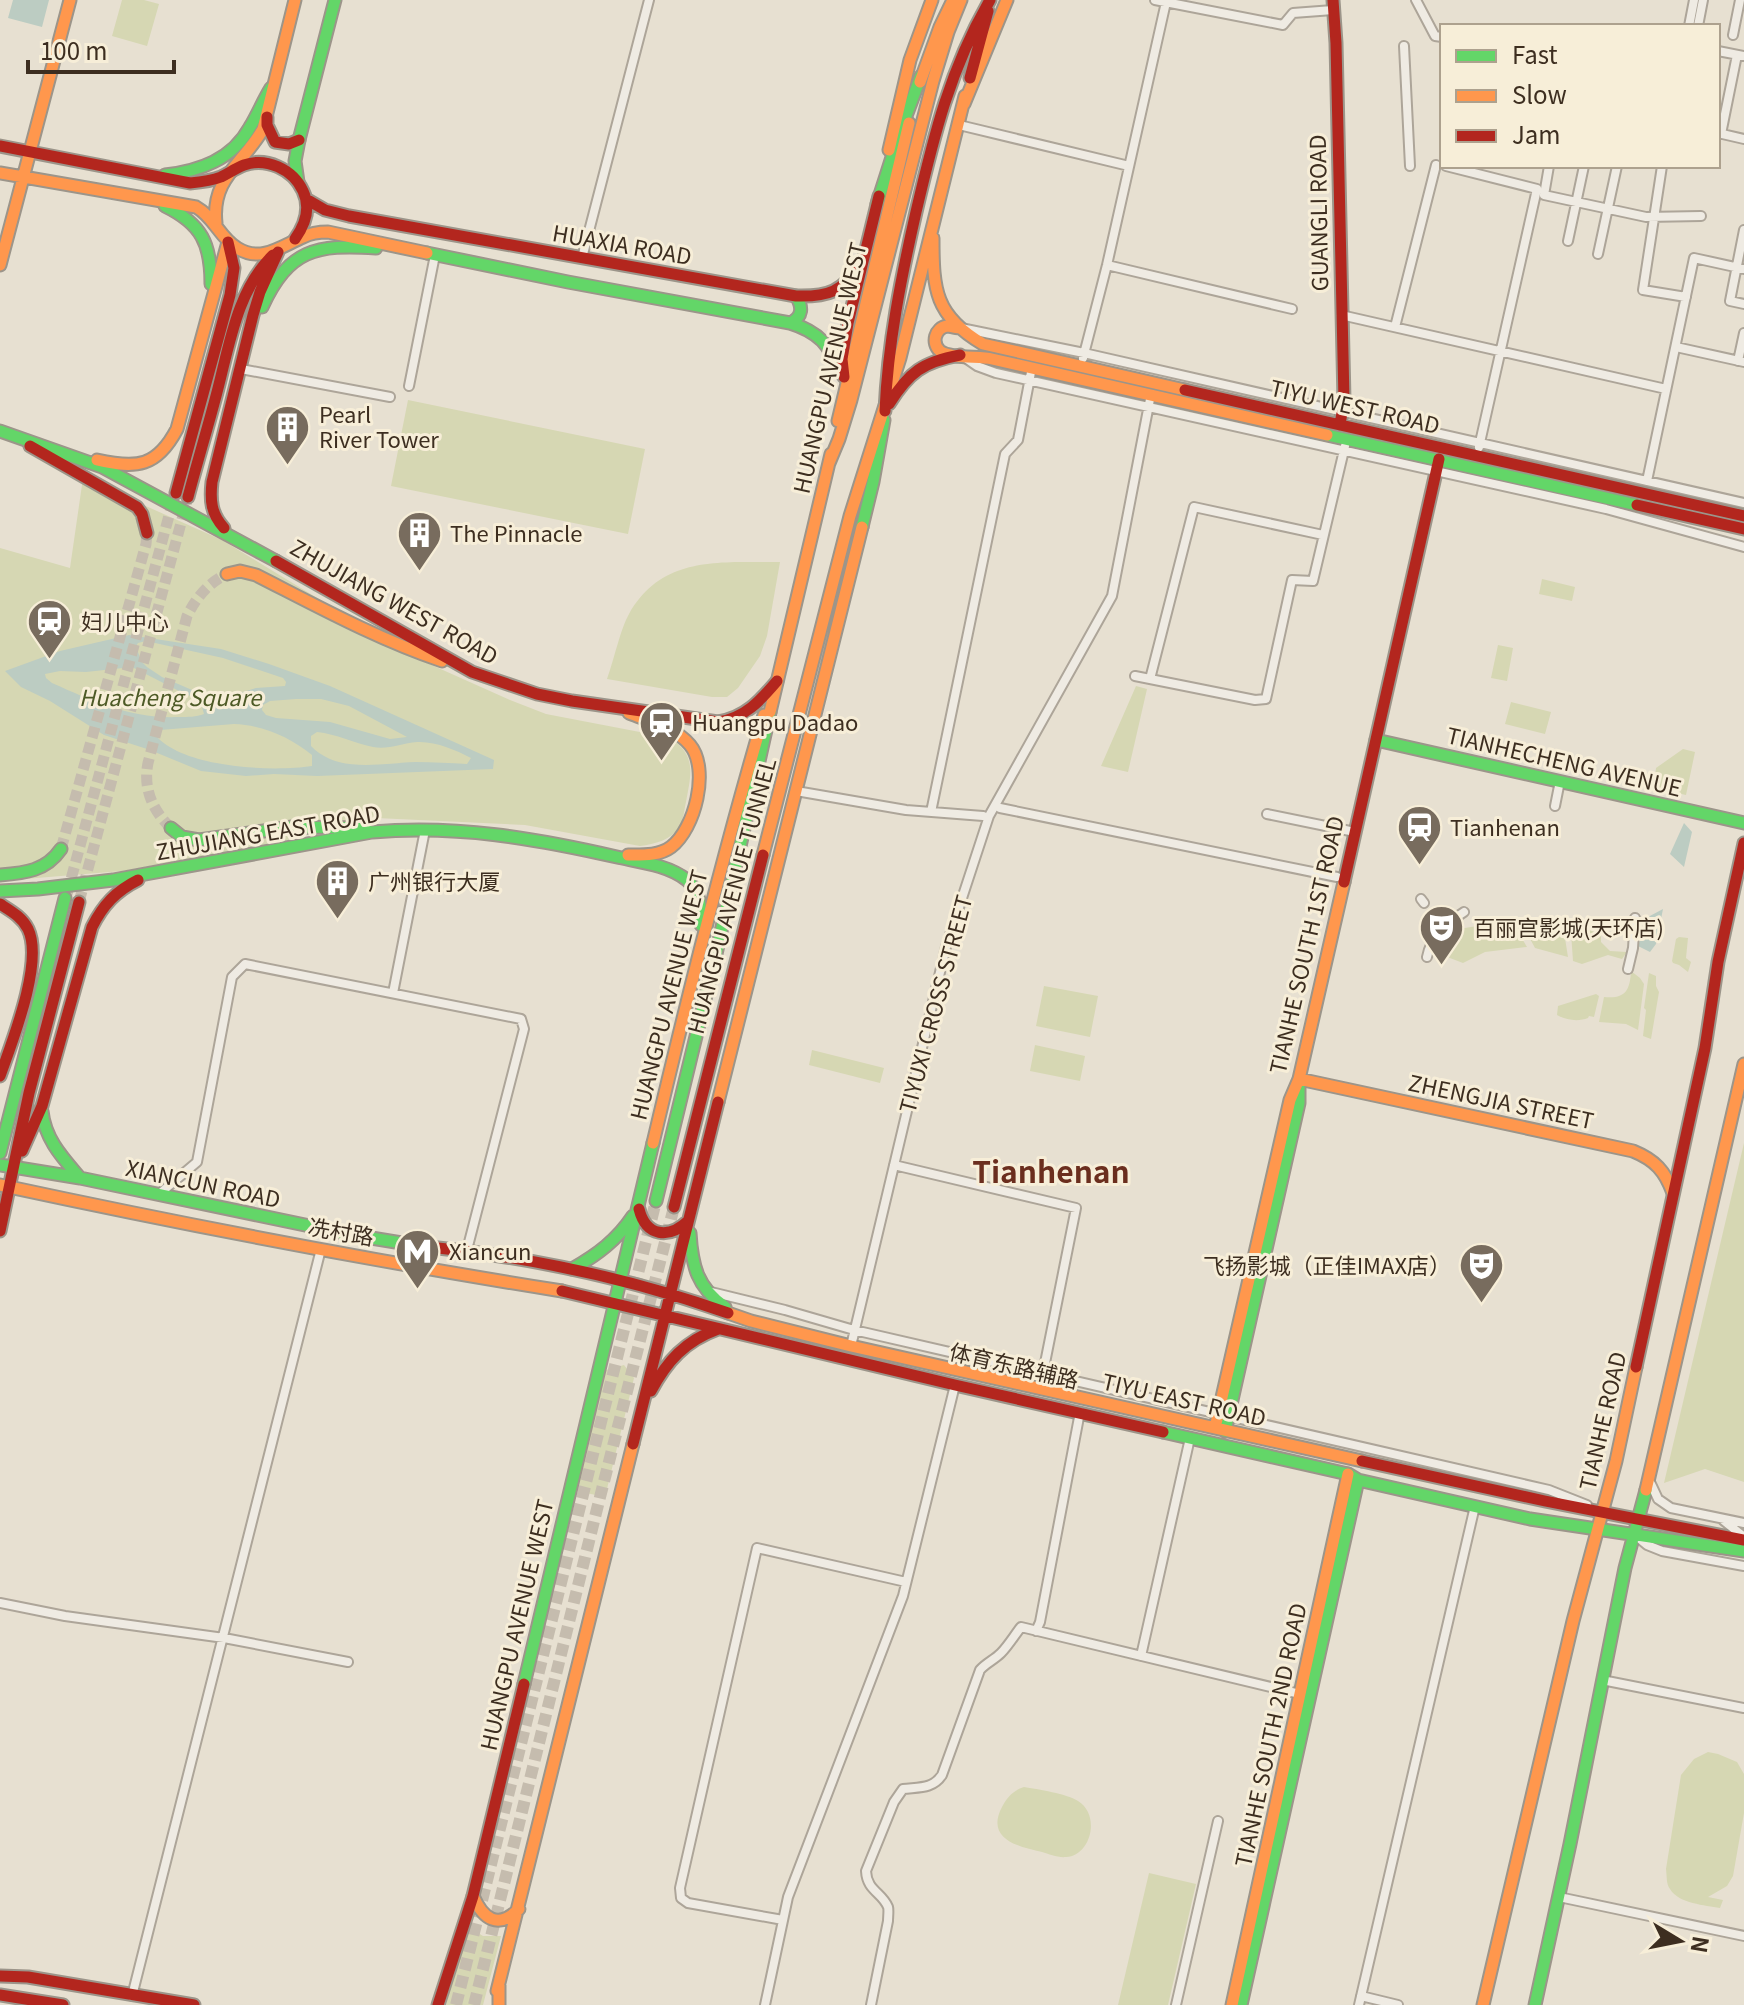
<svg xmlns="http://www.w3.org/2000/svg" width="1744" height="2005" viewBox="0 0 1744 2005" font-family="Georgia,'Noto Sans SC',serif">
	<rect width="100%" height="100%" fill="#e7e0d1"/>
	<path fill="#d6d7b3" d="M122,0H144L159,4L147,46L112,36Z
		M408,400L645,449L628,534L391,486Z
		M83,478L222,540L416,658L510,700L546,714L671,738C697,757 691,774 686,802C684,810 684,820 679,827C671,840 655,844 640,846L525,825L376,818L275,843L122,871L0,881V548L70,568Z
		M780,562L767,636L760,656L738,688L727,697H712L607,679C614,660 620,630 629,614C663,554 722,563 780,562Z
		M1542,579L1575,587L1572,601L1539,594Z
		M1498,645L1513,648L1507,681L1491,678Z
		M1136,686L1147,689L1128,772L1101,766Z
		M1511,702L1551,712L1545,734L1505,724Z
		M1683,749L1695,752L1686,795L1654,788L1656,768Z
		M1477,926C1488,937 1503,934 1518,932L1527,947L1485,952L1463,963L1442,955L1449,935L1456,927L1465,928Z
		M1590,930L1601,935V942L1610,951L1627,952L1622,959L1608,955L1582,964L1573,961L1571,933Z
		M1564,932L1568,957L1535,948L1528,935Z
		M1679,937L1688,938L1686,958L1691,962L1688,972L1679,965L1673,963L1672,961L1676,939Z
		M1631,971L1640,978L1644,984L1638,1030L1626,1024L1599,1022L1604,997C1625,999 1630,991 1631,971Z
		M1649,973L1656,976V986L1659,992L1651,1039L1643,1036L1646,1010L1644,1008Z
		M1044,986L1098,996L1090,1037L1036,1026Z
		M1596,994L1599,996L1594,1017L1589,1016L1588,1018C1578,1022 1566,1020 1557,1015L1558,1006Z
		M1035,1045L1085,1056L1080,1081L1030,1071Z
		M812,1050L884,1068L880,1083L809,1065Z
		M1744,1143V1482L1705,1469L1664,1483Z
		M624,1365L634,1378L605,1497L577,1491L606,1370Z
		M1708,1752L1718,1754L1737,1762L1744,1774V1813L1733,1876L1727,1886L1708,1897L1723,1900L1720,1908C1705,1905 1679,1904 1670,1889C1666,1884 1667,1876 1666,1869L1681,1775L1694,1759Z
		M1024,1787C1037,1789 1068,1794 1078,1801C1101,1815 1091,1856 1066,1857C1058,1858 1049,1854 1042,1852C1019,1847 985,1839 1002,1807C1007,1797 1014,1790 1024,1787Z
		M1149,1873L1196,1884L1168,2005H1118Z
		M467,1926L483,1936H501L483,2005H446Z"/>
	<path fill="#bcccc2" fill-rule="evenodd" d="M13,0H49L42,27L8,18Z
		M129,635L221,649L269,664L330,686L494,760L493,769L317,776L274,774L246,776L201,771L150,750L104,735L50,701L21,687L5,671L60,651ZM146,641L223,658L283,678L286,682L285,686L256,688L227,697L192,690L162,677L147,667L141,661L136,646L138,643ZM132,667L181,692L200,700L204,714C196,717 188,717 179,717C131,719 95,702 52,683L46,678L45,674L60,671L86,672ZM296,699H321L349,706L407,737L390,739L330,722L276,718L266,715L262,710L263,705L270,701ZM234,724C263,725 290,737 312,755V766C272,772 188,768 158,738L160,730ZM317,732C337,734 353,743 373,747C388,750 402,743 417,742C435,741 456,750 471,758L467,764C450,763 433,762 416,762C381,763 338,774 311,746V736Z
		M1684,823L1692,832L1684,867L1670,854Z
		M1663,909L1656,944L1650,952L1638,946L1648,917Z"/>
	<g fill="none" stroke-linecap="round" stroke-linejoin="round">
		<path stroke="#c5bcae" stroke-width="11" stroke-dasharray="11 5.5" stroke-linecap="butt" d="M171,828C152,810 143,788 148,763L187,616C196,598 208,583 227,574
			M61,849L146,544L147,533
			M67,894L174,497
			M79,902L188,497"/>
		<path stroke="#c5bcae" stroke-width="12" stroke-dasharray="12 6" stroke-linecap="butt" d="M456,2005L656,1201
			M474,2005L598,1505L674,1207"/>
		<defs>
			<path id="street" d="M1155,0L1283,25L1293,13L1333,10
				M1416,0L1435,36L1442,37
				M1689,26L1694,0
				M1698,26L1703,0
				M1733,35L1740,0
				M1404,46L1410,166
				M1718,51L1744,56
				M959,125L1129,166
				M1718,133L1744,139
				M1721,134L1737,55
				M1446,166L1537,189L1479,447
				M1549,166L1544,195L1646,217L1701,216
				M1662,166L1643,290L1686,297
				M1744,230L1730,301L1744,304
				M1568,241L1584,166
				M1598,254L1617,166
				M582,258L649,0
				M1107,265L1292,309
				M1341,315L1666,389
				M1395,327L1436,165
				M961,328L1084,353L1744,503
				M1676,347L1744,362
				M961,355L977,366L996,373L1606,509L1744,547
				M1083,358L1107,265L1166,2
				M1738,361L1744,333
				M241,369L390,397
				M409,386L435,255
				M1647,481L1694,258L1744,269
				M1135,676L1255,700L1266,699L1292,580L1313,581L1345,446
				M1150,679L1194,507L1323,535
				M796,791L906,810L983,816
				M1555,806L1560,781
				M1000,808L1337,877
				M931,812L1005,454L1018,440L1032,367
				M1267,814L1355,832
				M1421,899L1424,903
				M1427,957C1431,936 1447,923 1464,912
				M1628,969L1633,948L1635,918
				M393,993L425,830
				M894,1165L1076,1208L1043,1373
				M158,1195L197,1162L232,977L245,964L521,1019L524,1029L467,1250
				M707,1291L785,1310L854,1330L1549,1490L1587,1505
				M851,1346L946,947L989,816L1112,596L1151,394
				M1651,1484L1658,1499L1671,1508L1744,1523
				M1723,1520L1744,1537
				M1635,1535L1647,1545L1662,1551L1744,1566
				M0,1603L65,1616L224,1638L348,1662
				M1036,1631L1040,1622L1080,1412
				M1141,1656L1190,1438
				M1602,1680L1744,1708
				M1559,1897L1744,1936
				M783,1920L688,1903L681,1898L680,1888L757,1548L906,1582
				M132,1996L321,1249
				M1361,1996L1398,2005
				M765,2005L788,1897L903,1596L955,1385
				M871,2005L888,1921C888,1917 889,1910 888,1907C882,1892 867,1891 866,1871L894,1802L903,1789C919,1787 933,1789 942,1775L980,1670C986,1663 994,1660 1001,1653C1008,1646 1014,1636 1021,1627L1300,1694
				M1176,2005L1218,1821
				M1359,2005L1475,1506"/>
			<path id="fast" d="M165,175C199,171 232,160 250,127C258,114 263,101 271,88
				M298,182L295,161L299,140L335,0
				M877,204L901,129L921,76
				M165,206C202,224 211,244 211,284
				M427,253L568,282L790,323C819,332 830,345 840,373
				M262,307C289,249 316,244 376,248
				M790,323C803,317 803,307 796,296
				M0,431L102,467L276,561
				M1327,435L1637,505
				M862,527L873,482L884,420
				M1376,740L1744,823
				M171,828L182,837L199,840L292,827L366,828
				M0,875C25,873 46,871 61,849
				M0,891L38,889L113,880L372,832C458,825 534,838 617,857C640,862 668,865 687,880C701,892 701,908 701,925
				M42,1111C45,1139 62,1157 80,1178
				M0,1153L65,898
				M0,1165L80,1178L353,1235L420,1246
				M656,1201L716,954L770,712
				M690,1233C692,1266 697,1287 725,1307
				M572,1269C597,1255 617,1240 633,1216
				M1225,1431L1299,1103V1083
				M1163,1432L1348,1474L1358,1480L1530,1519L1744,1551
				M524,1684L653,1143
				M1241,2005L1358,1480
				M1535,2005L1570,1844L1625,1568L1646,1490"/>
			<path id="slow" d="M920,82L940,27L953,0
				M964,104L1007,0
				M889,150L910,60L932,0
				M0,173L196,207C214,217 220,238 237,248C261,263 280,247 303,237C311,233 319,232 328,232L427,253
				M216,223C211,178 243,164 263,129L295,0
				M933,238C933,290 935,316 983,344L1185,390
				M0,265L70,0
				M960,328C958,328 949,326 947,326C935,328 931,343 940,351C950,359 979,356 992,359L1327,435
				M838,421L909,123
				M97,460C137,469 157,467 177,429L228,242
				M829,463L839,439L851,400L933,81L948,32L961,0
				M227,574L240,571L256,575C317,606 377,639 442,661
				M770,712L831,454
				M628,855C642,855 659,856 671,847C695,829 710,769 690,745C675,727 649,721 629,713
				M763,855L850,516L900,358L965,96
				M1299,1079L1633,1151C1655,1160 1665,1171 1673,1193
				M718,1102L862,527
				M653,1143C687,999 722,857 764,715
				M0,1185C186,1225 373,1261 562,1291
				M728,1313L751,1321L851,1346L1362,1461
				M1215,1428L1290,1100L1299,1079L1344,882
				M1646,1490L1744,1064
				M473,1896C483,1919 498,1930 519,1909
				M499,1985V2005
				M497,1991L633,1444
				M1232,2005L1348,1474
				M1483,2005L1573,1621L1616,1461L1636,1367"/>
			<path id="jam" d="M1333,0L1336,43L1344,400L1340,425
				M970,78L988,11
				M267,117V125L275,142L289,144L299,140
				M0,146L190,183C201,182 211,181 221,177C229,173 236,168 244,165C266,157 293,169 303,191C311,208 305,225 295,239
				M306,199L325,210L349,216L796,296C828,297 843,292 860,264
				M844,377L842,359L848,323L879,196
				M1185,390L1744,516
				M889,404C909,372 923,362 960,355
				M885,411C888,343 901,278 916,212C934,135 950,69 990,0
				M30,446L137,507L142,514L147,533
				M176,493L230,295L234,268L228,242
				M188,497C197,463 207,430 216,396C229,348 236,291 273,255
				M1637,505L1744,529
				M224,528C211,514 210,500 212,482L253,315L260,292L278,252
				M276,561L472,672L537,694L572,701L718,722C745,718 760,701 777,681
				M1344,882L1439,459
				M0,904C11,911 22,917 28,929C44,962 12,1042 0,1076
				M22,1151L42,1106L92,927C103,905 116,891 138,880
				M674,1207L763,855
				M639,1209C646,1237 669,1239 688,1221
				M0,1231L29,1093L79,902
				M420,1246C525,1256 629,1278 728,1313
				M562,1291L955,1385L1163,1432
				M1636,1367L1705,1048L1718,962L1744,843
				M651,1391C667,1361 685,1341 718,1329
				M633,1444L718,1102
				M1362,1461L1545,1501L1744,1540
				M0,1976L28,1977L194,2005
				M0,1995L63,2005
				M438,2005L473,1896L524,1684"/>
		</defs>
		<use href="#street" stroke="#ada599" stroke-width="12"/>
		<use href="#fast" stroke="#9c958a" stroke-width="15"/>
		<use href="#slow" stroke="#9c958a" stroke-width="15"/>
		<use href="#jam" stroke="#9c958a" stroke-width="15"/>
		<use href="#street" stroke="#efebe3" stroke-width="8"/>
		<use href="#fast" stroke="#63d668" stroke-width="11"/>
		<use href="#slow" stroke="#ff974d" stroke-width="11"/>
		<use href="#jam" stroke="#b3261e" stroke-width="11"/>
	</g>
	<defs>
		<symbol id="building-pin" viewBox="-11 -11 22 30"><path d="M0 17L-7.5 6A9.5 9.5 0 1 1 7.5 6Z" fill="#786c5e" stroke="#f7eed8"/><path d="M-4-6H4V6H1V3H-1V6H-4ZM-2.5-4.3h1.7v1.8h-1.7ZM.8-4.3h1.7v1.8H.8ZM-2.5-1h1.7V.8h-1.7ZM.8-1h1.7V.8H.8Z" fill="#fff"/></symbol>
		<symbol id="station-pin" viewBox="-11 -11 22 30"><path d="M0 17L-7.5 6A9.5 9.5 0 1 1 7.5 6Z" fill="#786c5e" stroke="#f7eed8"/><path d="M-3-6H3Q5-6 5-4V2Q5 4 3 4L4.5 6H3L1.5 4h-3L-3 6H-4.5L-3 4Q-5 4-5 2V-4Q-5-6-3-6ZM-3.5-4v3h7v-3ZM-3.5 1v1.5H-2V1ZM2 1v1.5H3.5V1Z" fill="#fff"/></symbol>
		<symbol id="theatre-pin" viewBox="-11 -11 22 30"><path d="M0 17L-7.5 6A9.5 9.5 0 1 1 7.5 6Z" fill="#786c5e" stroke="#f7eed8"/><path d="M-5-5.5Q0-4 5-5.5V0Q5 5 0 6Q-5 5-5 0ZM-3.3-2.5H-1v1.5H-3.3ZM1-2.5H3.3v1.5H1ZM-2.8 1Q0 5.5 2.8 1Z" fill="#fff"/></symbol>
		<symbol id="metro-pin" viewBox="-11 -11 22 30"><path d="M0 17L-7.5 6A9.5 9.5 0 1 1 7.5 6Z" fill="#786c5e" stroke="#f7eed8"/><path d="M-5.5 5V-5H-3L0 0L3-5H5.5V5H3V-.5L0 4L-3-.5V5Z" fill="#fff"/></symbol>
	</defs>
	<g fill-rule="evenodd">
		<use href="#building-pin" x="262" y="402" width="51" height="69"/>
		<use href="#building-pin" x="394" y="508" width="51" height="69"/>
		<use href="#station-pin" x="24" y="596" width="51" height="69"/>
		<use href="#station-pin" x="636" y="698" width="51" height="69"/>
		<use href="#station-pin" x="1394" y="802" width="51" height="69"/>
		<use href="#building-pin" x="312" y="856" width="51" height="69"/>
		<use href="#theatre-pin" x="1416" y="902" width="51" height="69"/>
		<use href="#metro-pin" x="392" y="1226" width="51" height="69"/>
		<use href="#theatre-pin" x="1456" y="1240" width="51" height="69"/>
	</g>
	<g text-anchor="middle" stroke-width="6" stroke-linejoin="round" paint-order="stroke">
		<g font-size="22" fill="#3d2e20" stroke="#f7eed8">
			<text transform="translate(1319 213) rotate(-91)" y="8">GUANGLI ROAD</text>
			<text transform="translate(622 245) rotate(10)" y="8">HUAXIA ROAD</text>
			<text transform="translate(830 368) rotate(-77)" y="8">HUANGPU AVENUE WEST</text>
			<text transform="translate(1355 407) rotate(13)" y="8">TIYU WEST ROAD</text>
			<text transform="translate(394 602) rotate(29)" y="8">ZHUJIANG WEST ROAD</text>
			<text transform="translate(1564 762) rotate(13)" y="8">TIANHECHENG AVENUE</text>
			<text transform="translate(268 833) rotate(-10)" y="8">ZHUJIANG EAST ROAD</text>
			<text transform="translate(732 896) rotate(-75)" y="8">HUANGPU AVENUE TUNNEL</text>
			<text transform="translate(1307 945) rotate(-77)" y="8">TIANHE SOUTH 1ST ROAD</text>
			<text transform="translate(669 995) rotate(-76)" y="8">HUANGPU AVENUE WEST</text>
			<text transform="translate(936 1004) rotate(-75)" y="8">TIYUXI CROSS STREET</text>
			<text transform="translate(1501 1102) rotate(12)" y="8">ZHENGJIA STREET</text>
			<text transform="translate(203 1184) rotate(12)" y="8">XIANCUN ROAD</text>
			<text transform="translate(341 1232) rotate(10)" y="8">冼村路</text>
			<text transform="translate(1014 1366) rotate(13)" y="8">体育东路辅路</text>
			<text transform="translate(1184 1400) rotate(13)" y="8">TIYU EAST ROAD</text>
			<text transform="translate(1603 1421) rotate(-77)" y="8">TIANHE ROAD</text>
			<text transform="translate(517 1625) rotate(-77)" y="8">HUANGPU AVENUE WEST</text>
			<text transform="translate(1271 1735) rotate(-78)" y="8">TIANHE SOUTH 2ND ROAD</text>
		</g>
		<g font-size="22" fill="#3d2e20" stroke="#f7eed8" text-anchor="start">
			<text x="319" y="423">Pearl<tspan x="319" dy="25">River Tower</tspan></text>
			<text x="450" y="542">The Pinnacle</text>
			<text x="81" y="630">妇儿中心</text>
			<text x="692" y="731">Huangpu Dadao</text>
			<text x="1450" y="836">Tianhenan</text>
			<text x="368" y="890">广州银行大厦</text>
			<text x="1473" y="936">百丽宫影城(天环店)</text>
			<text x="449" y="1260">Xiancun</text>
			<text x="1451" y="1274" text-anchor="end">飞扬影城（正佳IMAX店）</text>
		</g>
		<g font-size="22" font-style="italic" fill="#4d5a26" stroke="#f7eed8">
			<text x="170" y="706">Huacheng Square</text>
		</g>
		<g font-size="30" font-weight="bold" fill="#6b2e1e" stroke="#f7eed8">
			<text x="1051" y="1183">Tianhenan</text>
		</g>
	</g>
	<rect x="1440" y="24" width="280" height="144" fill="#f7eed8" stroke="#ada18e" stroke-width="2"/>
	<rect x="1456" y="50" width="40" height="12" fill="#63d668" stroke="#ada18e" stroke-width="2"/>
	<text x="1512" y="64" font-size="24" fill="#3d2e20">Fast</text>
	<rect x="1456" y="90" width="40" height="12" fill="#ff974d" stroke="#ada18e" stroke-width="2"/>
	<text x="1512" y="104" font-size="24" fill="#3d2e20">Slow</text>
	<rect x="1456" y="130" width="40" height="12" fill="#b3261e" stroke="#ada18e" stroke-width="2"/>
	<text x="1512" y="144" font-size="24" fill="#3d2e20">Jam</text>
	<g transform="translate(1680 1941) rotate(100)" stroke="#f7eed8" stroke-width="6" paint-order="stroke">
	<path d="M0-6L14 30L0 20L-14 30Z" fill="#3d2e20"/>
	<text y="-12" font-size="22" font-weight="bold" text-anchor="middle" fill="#3d2e20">N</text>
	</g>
	<path d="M28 60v12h146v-12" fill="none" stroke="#3d2e20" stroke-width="4"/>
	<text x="40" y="60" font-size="24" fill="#3d2e20" stroke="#f7eed8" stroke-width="6" paint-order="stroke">100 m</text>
</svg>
